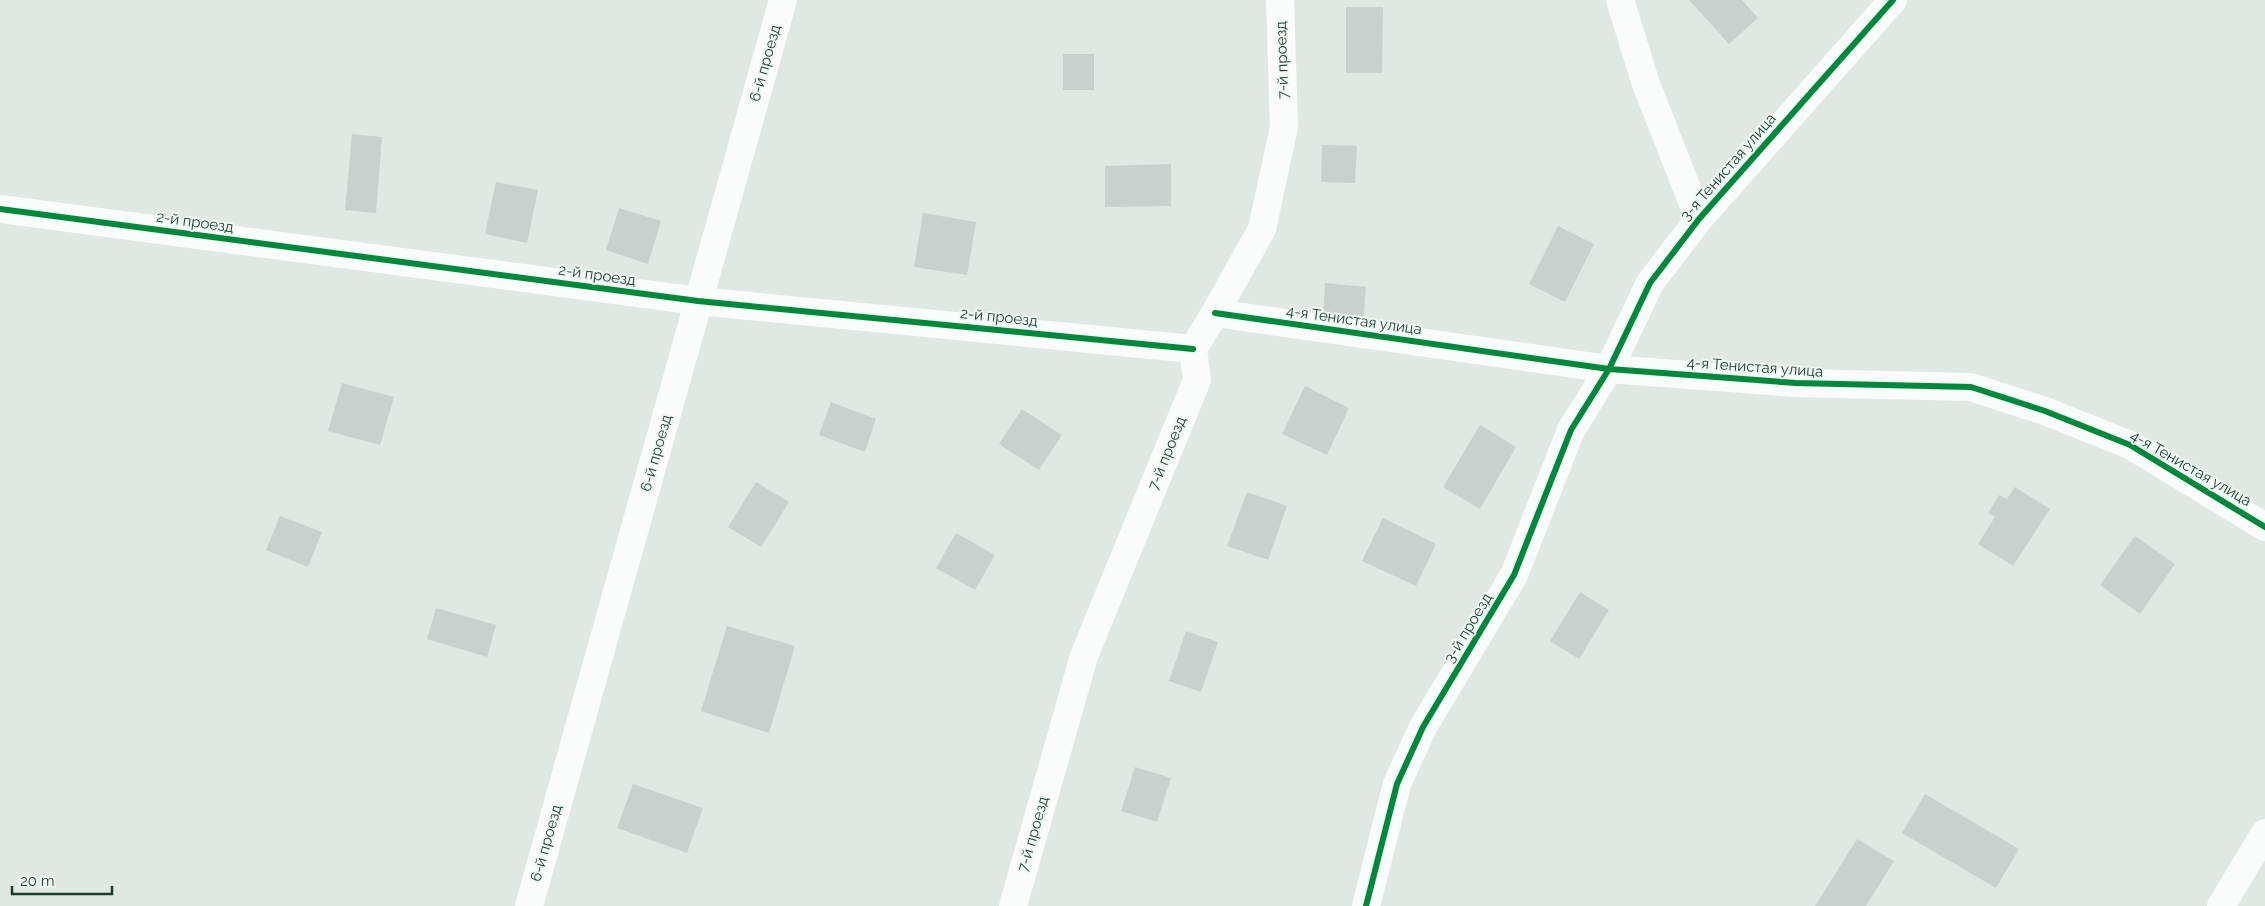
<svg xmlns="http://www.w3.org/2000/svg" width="2265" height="906" viewBox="0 0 2265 906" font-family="Raleway,sans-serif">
	<rect width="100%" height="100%" fill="#e0e8e4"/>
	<path fill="#c8d1cd" d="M1689,0H1742L1758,18L1729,44Z
		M1346,7H1383L1382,73H1346Z
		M1063,54H1094V90H1063Z
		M352,134L382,137L376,213L345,210Z
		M1322,145L1357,146L1355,183L1321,182Z
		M1171,164V206L1105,207V166Z
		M496,182L538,190L527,243L485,234Z
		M619,208L661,221L648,264L606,250Z
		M923,213L976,222L967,275L914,267Z
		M1558,226L1594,244L1565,302L1529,284Z
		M1325,283L1366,287L1363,323L1323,320Z
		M342,383L394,397L380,445L328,431Z
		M1305,386L1349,408L1327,455L1282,434Z
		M831,402L876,419L865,452L819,435Z
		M1022,409L1062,435L1039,470L999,444Z
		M1480,425L1516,447L1480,509L1443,487Z
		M756,482L789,502L761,547L728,527Z
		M2015,487L2050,509L2013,566L1978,544L1995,517L1988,513L1999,495L2007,499Z
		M1247,492L1287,506L1268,560L1227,546Z
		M280,516L322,532L308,567L266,550Z
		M1383,518L1436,544L1416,586L1362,561Z
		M956,533L995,555L975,590L936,568Z
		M2135,536L2175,564L2140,614L2100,585Z
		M1580,592L1609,610L1579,659L1550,641Z
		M436,608L496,625L487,657L427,639Z
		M727,626L795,646L769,733L701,711Z
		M1186,631L1218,642L1201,692L1169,681Z
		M1135,767L1171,778L1157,822L1121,811Z
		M633,784L703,808L687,853L617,828Z
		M1925,794L2019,849L1996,888L1902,833Z
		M1857,839L1894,861L1866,906H1815Z"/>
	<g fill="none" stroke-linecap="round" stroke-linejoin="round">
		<path stroke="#fafcfb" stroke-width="28" d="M1620,0L1646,84L1699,219
			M0,209L698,301L1193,349
			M1215,313L1609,369L1796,383L1971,387L2045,411L2130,445L2265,527
			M529,906L783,0
			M1013,906L1084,656L1197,380L1193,349L1215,313L1262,229L1284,127L1280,0
			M1366,906L1397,784L1423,727L1514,575L1571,430L1609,369L1650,283L1699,219L1893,0
			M2221,906L2265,833"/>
		<defs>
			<path id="cycleway" d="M0,209L698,301L1193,349
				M1215,313L1609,369L1796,383L1971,387L2045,411L2130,445L2265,527
				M1366,906L1397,784L1423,727L1514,575L1571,430L1609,369L1650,283L1699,219L1893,0"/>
		</defs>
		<use href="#cycleway" stroke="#eef8f1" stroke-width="9"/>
		<use href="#cycleway" stroke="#00873e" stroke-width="6"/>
	</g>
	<g text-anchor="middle" stroke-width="4" stroke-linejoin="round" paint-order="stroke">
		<g font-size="15" fill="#1d3c30" stroke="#eef8f1">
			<text transform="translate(1282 60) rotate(-92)" y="5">7-й проезд</text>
			<text transform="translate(765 63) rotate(-74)" y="5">6-й проезд</text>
			<text transform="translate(1728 167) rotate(-49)" y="5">3-я Тенистая улица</text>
			<text transform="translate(195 222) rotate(8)" y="5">2-й проезд</text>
			<text transform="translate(597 275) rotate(8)" y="5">2-й проезд</text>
			<text transform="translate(999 317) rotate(6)" y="5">2-й проезд</text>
			<text transform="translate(1354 320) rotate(8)" y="5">4-я Тенистая улица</text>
			<text transform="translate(1755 367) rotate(4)" y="5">4-я Тенистая улица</text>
			<text transform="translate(656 453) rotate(-74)" y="5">6-й проезд</text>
			<text transform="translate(1167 453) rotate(-68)" y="5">7-й проезд</text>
			<text transform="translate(2191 468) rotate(30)" y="5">4-я Тенистая улица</text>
			<text transform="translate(1468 628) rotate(-59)" y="5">3-й проезд</text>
			<text transform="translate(1033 834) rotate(-74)" y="5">7-й проезд</text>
			<text transform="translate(546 843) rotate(-74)" y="5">6-й проезд</text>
		</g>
	</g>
	<path d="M12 886v8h100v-8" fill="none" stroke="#1d3c30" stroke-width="2.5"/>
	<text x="20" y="886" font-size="15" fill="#1d3c30" stroke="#eef8f1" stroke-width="4" paint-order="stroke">20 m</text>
</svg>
